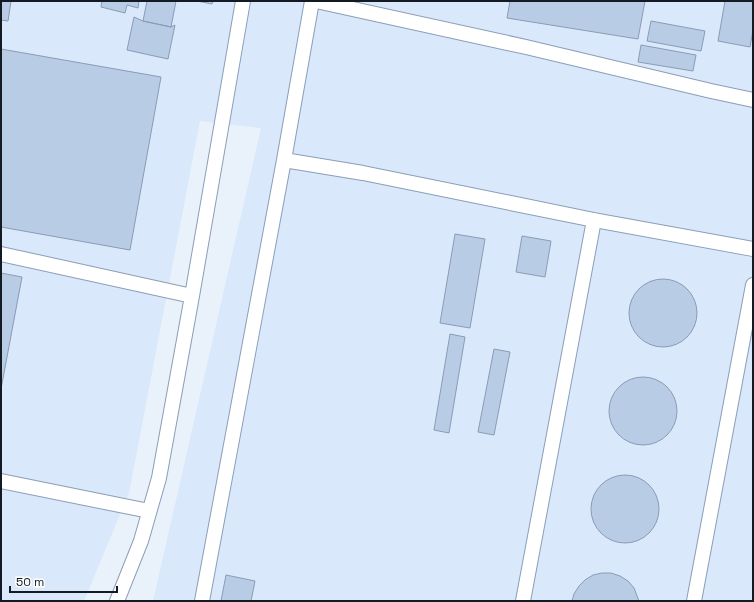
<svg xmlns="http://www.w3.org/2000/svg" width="754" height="602" viewBox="0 0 754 602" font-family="'Space Grotesk',sans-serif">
	<rect width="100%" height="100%" fill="#e9f1fb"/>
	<path fill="#d9e8fb" d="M1,1H753V601H153L261,128L200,121L129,493L84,601H1Z"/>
	<path fill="#b9cce6" stroke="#8a9cb4" d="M1,1H11L8,21L1,20Z
		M102,1H139L138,8L127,5L125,13L101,7Z
		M147,1H176L171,27L143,21Z
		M197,1H213L212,4Z
		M510,1H645L638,39L507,18Z
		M725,1H753V30L750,47L718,41Z
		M134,17L143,21L171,27L175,25L168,59L127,50Z
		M651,21L705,31L701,51L647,41Z
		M641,45L696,55L693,71L638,62Z
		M1,49L161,77L130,250L1,227Z
		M455,234L485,239L470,328L440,323Z
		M522,236L551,241L545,277L516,272Z
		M1,273L22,277L1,389Z
		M629 313a34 34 0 1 1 68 0a34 34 0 1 1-68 0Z
		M450,334L465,337L449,433L434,430Z
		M494,349L510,352L494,435L478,432Z
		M609 411a34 34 0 1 1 68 0a34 34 0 1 1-68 0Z
		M591 509a34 34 0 1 1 68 0a34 34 0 1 1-68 0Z
		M602,573H611L620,576L628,581L634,588L639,601H572L574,594L579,586L585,580L593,575Z
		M226,575L255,581L251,601H221Z"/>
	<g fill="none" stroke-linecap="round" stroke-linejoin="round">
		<defs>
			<path id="minor" d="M316,1L526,47L711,91L753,100
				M284,160L363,173L594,220L753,249
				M1,254L192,296
				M1,481L149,511
				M117,601L141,541L159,478L192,296L243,1
				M202,601L284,160L312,1
				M523,601L594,220
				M694,601L753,285"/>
		</defs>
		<use href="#minor" stroke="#8b9eb6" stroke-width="16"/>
		<use href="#minor" stroke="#fff" stroke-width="14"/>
	</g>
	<rect width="754" height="602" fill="none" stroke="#131a23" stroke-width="4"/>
	<path d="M10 586v6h107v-6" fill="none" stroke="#131a23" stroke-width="2"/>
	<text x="16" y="586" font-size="12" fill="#131a23" stroke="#fdfdfd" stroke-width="3" paint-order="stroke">50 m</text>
</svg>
